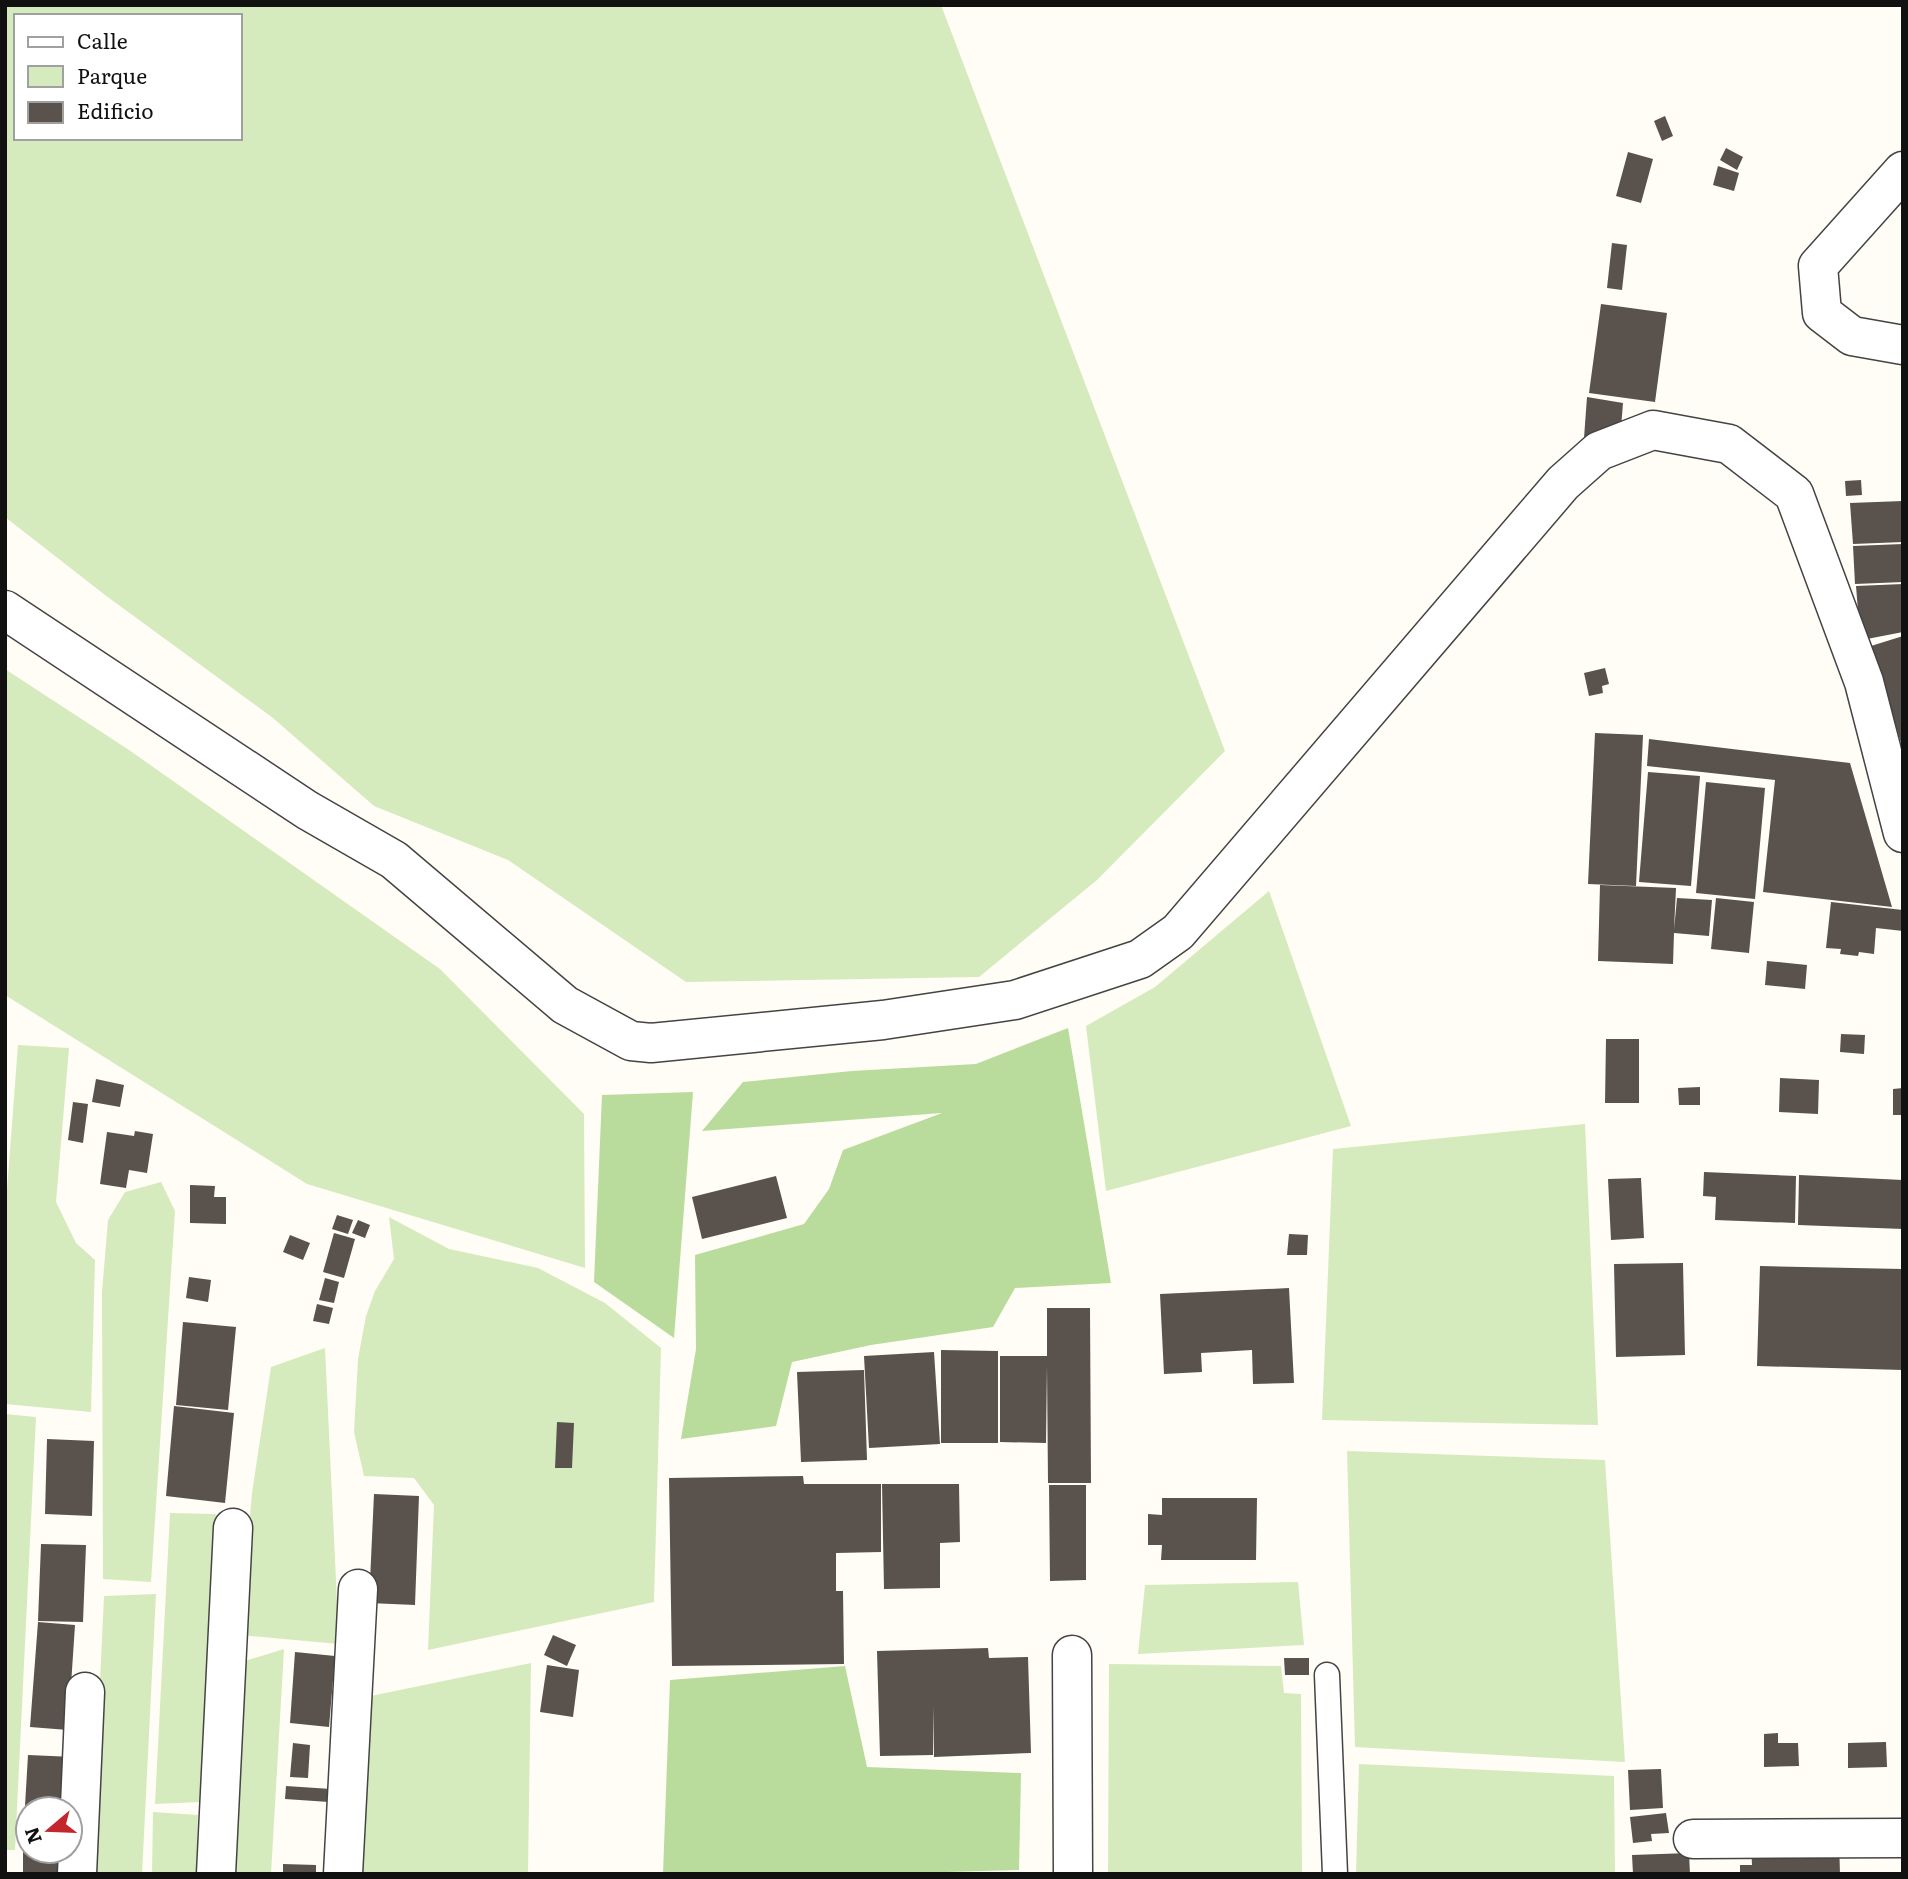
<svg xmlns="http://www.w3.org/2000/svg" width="1908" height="1879" viewBox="0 0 1908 1879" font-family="Literata,serif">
	<rect width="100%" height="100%" fill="#fffdf5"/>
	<path fill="#d5ebbd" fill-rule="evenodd" d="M5,5H941L1225,751L1097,880L979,977L686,982L508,860L374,806L273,718L105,595L5,517ZM16,16H240V138H16Z
		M5,669L129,750L440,969L584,1114L585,1268L307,1184L5,995Z
		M1269,891L1351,1126L1106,1191L1086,1026L1155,987Z
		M18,1045L69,1048L56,1202L76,1243L95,1260L91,1412L5,1404V1216Z
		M1585,1124L1598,1425L1322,1420L1333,1149Z
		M161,1182L175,1211L151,1582L103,1579L102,1292L108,1220L125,1192Z
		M389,1217L449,1249L538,1268L605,1303L661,1348L654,1602L428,1650L434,1505L414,1478L364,1476L354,1432L358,1359L366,1316L375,1291L394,1259Z
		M325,1348L339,1644L240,1635L252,1493L271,1367Z
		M5,1414L36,1417L15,1850H5Z
		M1347,1451L1605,1460L1625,1762L1355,1747Z
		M170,1513L216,1514L201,1802L155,1804Z
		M1298,1582L1304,1645L1138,1654L1145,1585Z
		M156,1594L142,1874H91L104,1596Z
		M284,1649L271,1874H226L235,1664Z
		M531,1663L528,1874H358L366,1697Z
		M1109,1664L1281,1666L1284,1693L1301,1694L1302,1874H1108Z
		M1359,1764L1614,1776L1615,1874H1356Z
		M153,1812L198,1815L196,1874H152Z"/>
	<path fill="#b9dc9c" d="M1068,1028L1111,1283L1015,1288L993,1327L871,1345L792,1362L776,1426L681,1439L696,1349L695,1255L804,1224L829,1189L843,1150L942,1113L702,1131L743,1082L852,1071L976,1064Z
		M693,1092L674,1338L594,1282L602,1095Z
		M845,1666L867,1767L1021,1773L1019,1870L876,1874H663L670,1680Z"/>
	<path fill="#5a524d" d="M1665,116L1673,136L1662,141L1654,121Z
		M1726,148L1743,157L1737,170L1720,160Z
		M1628,152L1653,159L1641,203L1616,196Z
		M1718,166L1739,173L1734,191L1713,185Z
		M1612,243L1627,245L1622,290L1607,288Z
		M1601,304L1667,313L1655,402L1589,393Z
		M1587,397L1623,403L1621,428L1584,438Z
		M1861,480L1862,495L1846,496L1845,481Z
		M1903,501V542L1853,544L1850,503Z
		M1903,544V582L1855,584L1853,546Z
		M1903,584V632L1867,639L1858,611L1856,586Z
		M1903,636V746H1902L1871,646Z
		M1605,668L1609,684L1602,686L1603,693L1589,696L1584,673Z
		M1595,733L1643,735L1636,886L1588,884Z
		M1649,739L1850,763L1892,907L1763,892L1775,780L1647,766Z
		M1648,772L1700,776L1691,886L1639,882Z
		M1706,782L1765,788L1755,899L1696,893Z
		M1600,885L1676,888L1674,930L1677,898L1712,900L1709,936L1674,933L1673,964L1598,961Z
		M1716,898L1754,902L1749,953L1711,949Z
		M1831,902L1903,910V931L1876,928L1874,954L1859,952L1858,956L1840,954L1841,949L1826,948Z
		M1767,961L1807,965L1805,989L1765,985Z
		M1841,1034L1865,1035L1864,1054L1840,1052Z
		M1606,1039H1639V1103H1605Z
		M1780,1078L1819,1080L1818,1114L1779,1112Z
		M96,1079L124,1085L120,1107L92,1102Z
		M1700,1087V1105H1679L1678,1088Z
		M1903,1088V1115H1893V1089Z
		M73,1102L88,1104L83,1143L68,1140Z
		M135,1131L153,1134L147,1173L129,1170L126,1188L100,1184L107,1132L134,1136Z
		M1704,1172L1796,1176L1795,1223L1715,1220L1716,1197L1703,1196Z
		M1799,1175L1903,1180V1229L1798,1225Z
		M776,1176L787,1218L702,1239L692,1197Z
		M1641,1178L1644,1238L1611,1240L1608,1179Z
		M190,1185L215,1186L214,1197H226V1224L190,1223Z
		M337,1215L353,1220L348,1234L332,1229Z
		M358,1220L370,1225L365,1238L352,1233Z
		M334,1233L355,1239L344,1278L323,1272Z
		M1289,1234L1308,1235L1307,1255H1287Z
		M290,1235L310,1243L303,1260L283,1252Z
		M1683,1263L1685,1355L1616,1357L1614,1264Z
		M1760,1266L1903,1269V1370L1757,1366Z
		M189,1277L211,1280L208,1302L186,1298Z
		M325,1278L339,1282L334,1303L319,1300Z
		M1289,1288L1294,1383L1253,1384L1252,1350L1201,1353L1202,1372L1164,1374L1160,1294Z
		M317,1304L333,1308L329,1324L313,1321Z
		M1047,1308H1090L1091,1483H1048L1047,1366L1046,1443L1000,1442V1356H1047Z
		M183,1322L236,1327L228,1410L176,1405Z
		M941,1350L998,1351V1443H941Z
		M934,1352L940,1444L869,1448L864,1356Z
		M864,1370L867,1460L801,1462L797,1372Z
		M174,1406L234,1413L225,1503L166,1496Z
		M557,1422L574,1423L572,1468H555Z
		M47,1439L94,1441L92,1516L45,1514Z
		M803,1476L804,1484H881V1552L836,1553V1591H843L844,1664L672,1666L669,1478Z
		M882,1484H959L960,1542L940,1543V1588L884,1589Z
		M1049,1485H1086V1580L1050,1581Z
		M374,1494L419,1496L415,1605L369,1603Z
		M1162,1498H1257L1256,1560H1161L1162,1545H1148V1514L1162,1515Z
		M41,1544L86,1545L83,1622L38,1621Z
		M38,1622L75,1625L68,1730L30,1727Z
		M553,1635L576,1645L567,1666L544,1655Z
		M988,1648L989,1658L1028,1657L1031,1753L934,1757L933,1706V1755L880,1756L877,1651Z
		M295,1652L335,1656L329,1727L290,1723Z
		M1284,1658H1309V1675H1285Z
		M547,1665L579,1670L573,1717L540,1712Z
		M1778,1733V1743H1798L1799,1766L1764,1767V1734Z
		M1886,1742L1887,1767L1848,1768V1743Z
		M293,1743L310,1745L308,1778L290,1777Z
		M28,1755L74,1757L72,1809H28V1823H24Z
		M1661,1769L1663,1808L1630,1810L1628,1770Z
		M286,1786L331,1789L329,1802L285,1799Z
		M1666,1813L1669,1833L1651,1834L1652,1841L1633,1843L1630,1817Z
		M23,1827H28V1851H71V1874H23Z
		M1839,1840L1840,1874H1740V1865H1752L1751,1842Z
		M1689,1853L1690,1874H1633L1632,1855Z
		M283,1864L316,1865V1874H283Z"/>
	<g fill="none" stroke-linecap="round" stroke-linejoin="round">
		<defs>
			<path id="lane" d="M1327,1675L1335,1874"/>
			<path id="street" d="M1903,171L1818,266L1822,313L1852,336L1903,345
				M5,610L307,810L394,860L565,1005L631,1041L651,1043L883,1020L1015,1000L1140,959L1178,932L1563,483L1599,451L1653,430L1729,444L1794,494L1864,682L1903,833
				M1072,1655L1073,1874
				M1693,1839L1903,1838
				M77,1874L85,1692
				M216,1874L233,1528
				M343,1874L358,1589"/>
		</defs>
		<use href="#lane" stroke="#444" stroke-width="27"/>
		<use href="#street" stroke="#444" stroke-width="41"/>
		<use href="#lane" stroke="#fff" stroke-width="24"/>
		<use href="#street" stroke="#fff" stroke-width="38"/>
	</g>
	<rect width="1908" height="1879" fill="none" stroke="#111111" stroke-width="14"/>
	<rect x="14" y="14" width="228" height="126" fill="#ffffff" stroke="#a0a0a0" stroke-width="2"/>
	<rect x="28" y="37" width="35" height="10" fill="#ffffff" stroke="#a0a0a0" stroke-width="2"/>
	<text x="77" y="49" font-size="21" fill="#111111">Calle</text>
	<rect x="28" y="66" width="35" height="21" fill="#d5ebbd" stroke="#a0a0a0" stroke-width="2"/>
	<text x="77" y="84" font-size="21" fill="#111111">Parque</text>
	<rect x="28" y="102" width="35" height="21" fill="#5a524d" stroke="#a0a0a0" stroke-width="2"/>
	<text x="77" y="119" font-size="21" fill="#111111">Edificio</text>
	<g transform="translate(49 1830) rotate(251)"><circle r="33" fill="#ffffff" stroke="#a0a0a0" stroke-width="2"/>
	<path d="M0-5L12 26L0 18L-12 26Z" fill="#c4262e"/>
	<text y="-10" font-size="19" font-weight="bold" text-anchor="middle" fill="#111111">N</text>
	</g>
</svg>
